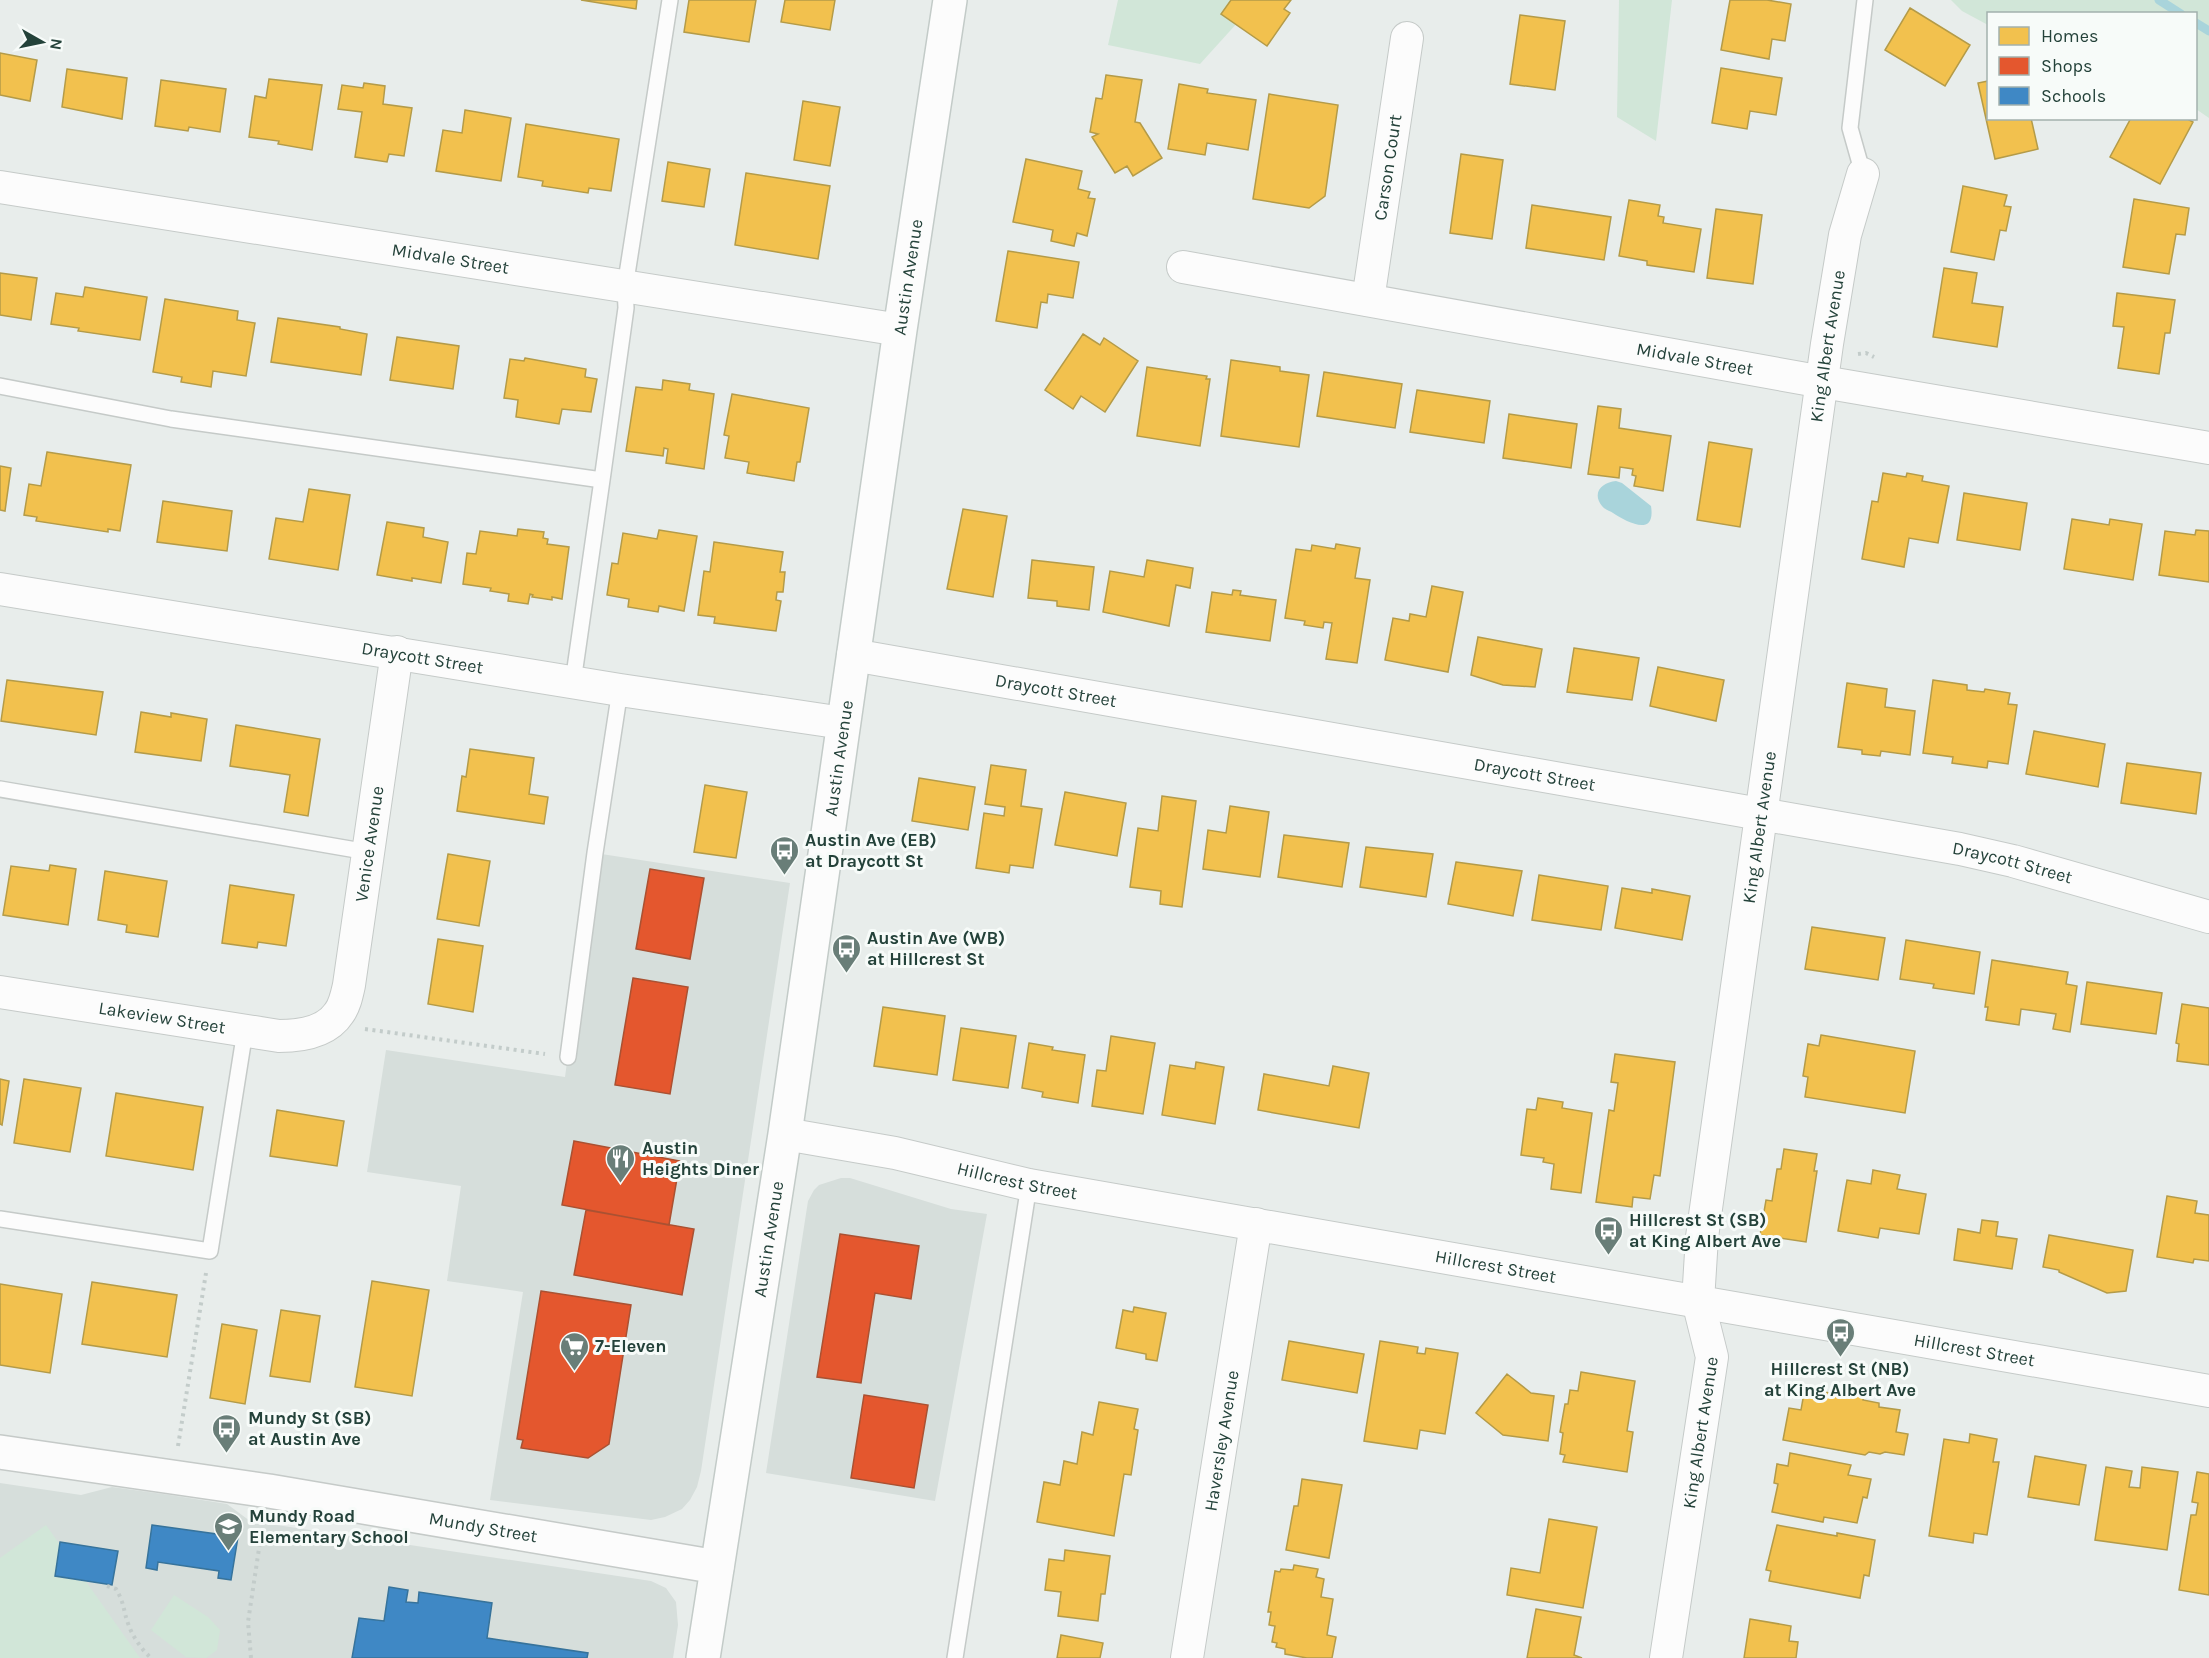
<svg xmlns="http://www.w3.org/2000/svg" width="2209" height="1658" viewBox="0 0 2209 1658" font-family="Karla,sans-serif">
	<rect width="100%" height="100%" fill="#e8edeb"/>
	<path fill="#d6dedb" d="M595,853L790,883L701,1471L697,1487L690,1500L682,1509L665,1517L651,1520L490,1500L523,1292L447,1281L461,1186L367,1172L386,1050L565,1077Z
		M841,1178H850L951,1209L987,1214L935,1501L766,1473L808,1201L814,1190L819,1185Z
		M0,1483L81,1495L112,1487L170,1495L227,1504L250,1521L651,1581L666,1588L676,1602L678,1625L673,1658H0Z"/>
	<path fill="#d1e6d8" d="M1118,0H1258L1200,64L1108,45Z
		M1619,0H1672L1656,141L1617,117Z
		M1951,0H2209V118L2196,109V14H1988V25L1962,11Z
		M46,1525L140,1658H0V1558Z
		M174,1595L208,1617L220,1630L217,1650L206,1658L186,1657L151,1630Z"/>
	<path fill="#a9d4db" d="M1616,481L1622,483L1651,506C1656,538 1627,522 1613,513C1610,511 1604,509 1602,506C1591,492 1603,482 1616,481Z"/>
	<path fill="#f2c14e" stroke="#b49b48" stroke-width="1.5" d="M581,0H637L636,9Z
		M689,0H756L749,42L684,32Z
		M785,0H835L830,30L781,22Z
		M1231,0H1291L1284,9L1290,13L1267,46L1221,14Z
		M1730,0H1767L1791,4L1785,41L1772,39L1769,59L1721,50Z
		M1910,8L1970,45L1945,86L1885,50Z
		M1520,15L1565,21L1555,90L1510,84Z
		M0,53L37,60L30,101L0,95Z
		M1721,68L1782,78L1776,115L1750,111L1747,129L1712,123Z
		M67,69L127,78L122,119L62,107Z
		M1106,75L1142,80L1135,122L1140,123L1162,158L1133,176L1127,166L1115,173L1092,137L1098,134L1090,132L1096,98L1102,99Z
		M269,79L322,85L312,150L278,144L279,141L249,137L255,96L266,98Z
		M161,80L226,89L220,132L189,127L188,131L155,126Z
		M1988,81V118H2031L2038,149L1995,159L1978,83Z
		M364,83L385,86L383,104L412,108L404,156L389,154L387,162L355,157L362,112L338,109L342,85L363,88Z
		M1179,84L1208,89L1207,93L1256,100L1248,150L1207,143L1205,155L1168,149Z
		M1269,94L1338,105L1325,196L1309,208L1253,199Z
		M803,101L840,107L830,166L794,160Z
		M465,110L511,118L501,181L436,171L443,130L462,133Z
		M2131,118H2190L2189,120L2193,122L2160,184L2110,157Z
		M526,124L619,139L611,191L589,188L588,193L542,186L543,181L518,177Z
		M1461,154L1503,160L1492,239L1450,233Z
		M1026,159L1082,171L1078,189L1090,192L1088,198L1095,199L1087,236L1077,233L1074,246L1051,241L1053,230L1013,222Z
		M668,162L710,169L704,207L662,201Z
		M746,173L830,186L818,259L735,245Z
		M1963,186L2007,195L2004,206L2011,207L2006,231L2000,230L1994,260L1951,252Z
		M2134,199L2189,208L2185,235L2176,234L2169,274L2123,267Z
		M1629,200L1660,205L1658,216L1664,217L1663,223L1701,229L1694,272L1647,265V261L1619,256Z
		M1532,205L1611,217L1604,260L1526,248Z
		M1716,209L1762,215L1753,284L1707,278Z
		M1008,251L1079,262L1073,298L1048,294L1047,303L1041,302L1037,328L996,321Z
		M1944,268L1977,273L1972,303L2003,307L1997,347L1933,337Z
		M0,273L37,278L31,320L0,315Z
		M85,287L147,297L140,340L78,331L79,328L51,324L56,293L83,297Z
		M2117,293L2175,300L2170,333H2165L2159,374L2118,368L2124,327L2113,326Z
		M165,299L238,311L237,320L255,323L246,376L213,371L211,387L181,382L182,377L153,372Z
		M278,318L340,327V329L367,334L361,375L271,362Z
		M1083,334L1100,345L1104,338L1138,361L1105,412L1081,396L1073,409L1045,390Z
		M397,337L459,346L453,389L390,380Z
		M525,358L586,369L585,377L597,379L591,412L562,409L559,424L516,417L518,400L504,398L510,359L524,361Z
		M1231,360L1280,367V371L1309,375L1299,447L1221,436Z
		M1147,367L1207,376L1206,379H1210L1200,446L1137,436Z
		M1324,372L1402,384L1395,428L1317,416Z
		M663,380L690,384L689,390L714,394L704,469L666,463L668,449L664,448L663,456L626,451L636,387L662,390Z
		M1417,390L1490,401L1484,443L1410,432Z
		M732,394L809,408L800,462H797L794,481L747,473L749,462L725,458L729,436L724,435Z
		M1598,406L1621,409L1619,428L1671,436L1663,491L1634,486L1636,476L1632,475L1633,469L1620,467L1619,478L1588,474Z
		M1509,414L1577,424L1571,468L1503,458Z
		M1709,442L1752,449L1740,527L1697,520Z
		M47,452L131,465L120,531L108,529V532L36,521L37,517L24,515L29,484L41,486Z
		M0,466L11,468L5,511L0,510Z
		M1883,473L1906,477L1907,473L1923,476L1922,481L1949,486L1938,543L1909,538L1904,567L1862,559L1872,501L1878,502Z
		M309,489L350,495L338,570L269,559L276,518L303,522Z
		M1964,493L2027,503L2020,550L1957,540Z
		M163,501L232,511L227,551L157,542Z
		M963,509L1007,516L993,597L947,589Z
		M2072,519L2109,525L2110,519L2142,524L2133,580L2064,569Z
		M387,522L424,528L423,537L448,542L441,583L412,578V581L377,575Z
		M518,529L544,532L543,538L548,539L547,544L569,547L562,599L552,597V600L532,597L533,595L530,594L528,604L508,601L509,594L490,591L491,588L463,584L467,553L476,554L480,531L517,536Z
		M659,530L697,536L684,611L659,606L658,612L628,607L629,599L607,595L612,563L618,564L623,533L657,539Z
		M2196,530L2209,531V582L2159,575L2165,531L2195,535Z
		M714,542L783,552L780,572H785L783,592H777L776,600L781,601L776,631L714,623L715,617L698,615L704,571L710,572Z
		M1336,544L1360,548L1355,578L1370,580L1357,663L1326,659L1332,623L1324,622L1323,628L1304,625L1305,621L1285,618L1296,549L1311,551L1312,545L1335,549Z
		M1032,560L1094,567L1089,610L1057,606V601L1028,598Z
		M1147,560L1193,568L1190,588L1176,585L1169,626L1103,612L1110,571L1144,577Z
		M1432,586L1463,592L1448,672L1385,660L1393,618L1409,621L1410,614L1426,617Z
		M1233,590L1241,591L1240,595L1276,600L1270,641L1206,632L1212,592L1232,595Z
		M1478,637L1542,649L1535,687L1503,685L1471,675Z
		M1574,648L1639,658L1632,700L1567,692Z
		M1658,667L1724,680L1716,721L1650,706Z
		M7,680L103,692L96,735L1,721Z
		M1933,680L1967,685V690L1984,692L1985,689L2010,693L2008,704L2017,705L2008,764L1988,761L1987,768L1952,763L1953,757L1923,753Z
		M1847,683L1887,689L1885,707L1915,711L1910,755L1881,751L1880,756L1862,754V750L1838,747Z
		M141,712L171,717V713L207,719L201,761L135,752Z
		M236,725L320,739L308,816L284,812L290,775L230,766Z
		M2034,731L2105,744L2098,787L2026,774Z
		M470,749L534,758L529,794L548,797L544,824L457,811L462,776L466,777Z
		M2127,763L2201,773L2196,814L2121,803Z
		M991,765L1026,770L1021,806L1042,809L1033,868L1010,865L1009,873L976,868L984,813L1004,816L1005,807L985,804Z
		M919,778L975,787L968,830L912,821Z
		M705,785L747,792L736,858L694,852Z
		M1065,792L1126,803L1117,856L1055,845Z
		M1162,796L1196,801L1182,907L1160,904L1161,891L1130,887L1138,828L1158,831Z
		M1230,806L1269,812L1260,877L1203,869L1208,830L1226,833Z
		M1284,835L1349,843L1342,887L1278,877Z
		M1366,847L1433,854L1426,897L1360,887Z
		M448,854L490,861L479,926L437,919Z
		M1456,862L1522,871L1513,916L1448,904Z
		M50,865L76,869L68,925L3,915L11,866L49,871Z
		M105,871L167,881L158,937L126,932L127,925L98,920Z
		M1539,875L1608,886L1601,930L1532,920Z
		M230,885L294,895L286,946L258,942L257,948L222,943Z
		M1622,888L1652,893V889L1690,896L1682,940L1615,928Z
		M1812,927L1885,938L1878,980L1805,969Z
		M438,939L483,946L473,1012L428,1004Z
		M1906,940L1980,952L1974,994L1933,988L1934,984L1900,979Z
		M1992,960L2068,972L2066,984L2077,986L2070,1032L2053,1029L2056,1014L2021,1009L2019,1025L1986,1020L1988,1007H1985Z
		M2087,982L2162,993L2156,1034L2081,1024Z
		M2182,1004L2209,1008V1065L2177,1061L2179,1044L2176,1043Z
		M883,1007L945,1016L937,1075L874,1066Z
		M961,1028L1016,1036L1008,1088L953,1080Z
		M1821,1035L1915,1051L1905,1113L1805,1097L1808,1077L1803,1076L1808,1044L1819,1046Z
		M1111,1036L1155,1043L1143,1114L1092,1106L1097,1070L1106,1071Z
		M1029,1043L1053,1047L1052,1050L1085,1055L1078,1103L1042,1097L1043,1092L1022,1088Z
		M1615,1054L1675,1062L1660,1176L1654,1175L1650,1199L1633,1197L1632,1207L1596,1202L1609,1110L1614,1111L1618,1083L1611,1082Z
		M1196,1062L1224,1067L1215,1124L1162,1115L1170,1065L1195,1069Z
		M1333,1066L1369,1073L1359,1128L1258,1110L1264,1074L1329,1086Z
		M0,1079L9,1081L2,1125L0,1124Z
		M24,1079L81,1088L70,1152L14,1143Z
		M116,1093L203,1107L193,1170L106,1156Z
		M1538,1098L1563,1102L1562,1108L1592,1113L1581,1193L1551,1189L1554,1164L1543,1162L1544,1158L1521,1155L1527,1109L1536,1110Z
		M277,1110L344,1121L337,1166L270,1156Z
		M1784,1149L1817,1154L1814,1171H1817L1806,1242L1760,1235L1766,1200L1772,1201L1777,1169H1781Z
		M1873,1170L1900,1175L1897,1189L1926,1194L1919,1234L1880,1228L1878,1238L1838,1231L1847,1180L1871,1184Z
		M2167,1196L2197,1201L2195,1213L2209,1215V1261L2194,1259L2193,1263L2157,1257Z
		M1982,1220L1998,1222L1996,1236L2017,1239L2012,1269L1954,1260L1958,1229L1980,1233Z
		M2049,1235L2133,1250L2126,1291L2107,1293L2059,1272V1270L2043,1267Z
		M372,1281L429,1290L412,1396L355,1387Z
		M92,1282L177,1295L167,1357L82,1344Z
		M0,1284L62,1294L50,1373L0,1365Z
		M1134,1307L1166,1313L1157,1361L1146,1359V1354L1116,1348L1123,1310L1133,1312Z
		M281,1310L320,1316L310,1382L270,1376Z
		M222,1324L257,1330L245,1404L210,1398Z
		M1289,1341L1364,1354L1357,1393L1282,1380Z
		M1380,1341L1418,1347L1417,1353L1425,1354L1426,1348L1458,1353L1445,1434L1420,1430L1417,1449L1364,1441Z
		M1581,1372L1635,1381L1627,1431L1633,1432L1627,1472L1563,1462L1565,1455L1560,1454L1563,1433L1560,1432L1565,1404H1568L1570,1390L1578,1391Z
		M1507,1374L1531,1393L1554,1396L1548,1441L1503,1435L1476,1413Z
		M1843,1391L1864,1395L1863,1400L1879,1403V1407L1900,1410L1896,1432L1908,1434L1904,1455L1885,1452L1880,1454L1869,1452L1865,1455L1783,1440L1789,1408L1801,1410L1804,1393L1825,1396V1392L1842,1396Z
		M1099,1402L1138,1409L1134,1429L1138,1430L1131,1475L1124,1474L1114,1536L1037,1522L1044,1482L1060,1485L1064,1461L1077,1464L1082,1432L1093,1435Z
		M1970,1434L1997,1439L1993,1462H1999L1987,1535L1974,1533L1973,1543L1929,1536L1944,1439L1969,1443Z
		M1790,1453L1851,1465L1848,1475L1871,1479L1867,1498L1863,1497L1857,1523L1824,1517L1823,1522L1772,1512L1778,1484L1774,1483L1777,1464L1788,1466Z
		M2035,1456L2086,1465L2079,1505L2028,1497Z
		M2106,1467L2132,1471L2129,1487L2140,1488L2142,1467L2178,1472L2167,1550L2095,1540Z
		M2197,1472L2209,1474V1595L2179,1590L2191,1515H2196L2198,1503L2192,1502Z
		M1302,1479L1342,1485L1329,1558L1286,1550L1294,1506H1298Z
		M1549,1519L1597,1527L1583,1608L1507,1595L1511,1568L1540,1573Z
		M1777,1525L1837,1536V1533L1875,1540L1869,1576L1864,1575L1860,1598L1769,1581L1771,1571L1766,1570Z
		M1065,1550L1110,1556L1105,1594H1101L1098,1621L1058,1616L1061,1592L1045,1590L1049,1559L1064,1561Z
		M1294,1565L1318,1569L1316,1577L1324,1579L1321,1597L1333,1599L1327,1635L1336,1637L1332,1658H1307L1285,1654V1649L1276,1647L1277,1643L1272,1642L1275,1626L1269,1625L1271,1612H1268L1275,1571L1280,1572L1281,1569L1293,1570Z
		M1536,1609L1581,1617L1574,1655L1582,1658H1527Z
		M1750,1619L1791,1626L1789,1641L1798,1642L1796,1658H1744Z
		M1061,1635L1103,1643L1100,1658H1057Z"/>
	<path fill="#e4572e" stroke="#aa5132" stroke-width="1.5" d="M650,869L704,878L690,959L636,949Z
		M633,978L688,987L670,1094L615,1085Z
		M574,1141L680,1161L669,1225L562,1205Z
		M586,1210L694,1229L682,1295L574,1275Z
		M840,1234L919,1246L911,1299L875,1293L861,1383L817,1377Z
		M541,1291L631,1305L609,1444L588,1458L521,1448L523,1440L517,1439Z
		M864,1395L928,1405L914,1488L851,1478Z"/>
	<path fill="#3f88c5" stroke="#37739b" stroke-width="1.5" d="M152,1525L238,1537L231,1580L218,1578L219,1571L158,1562L157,1570L146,1568Z
		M60,1542L118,1551L112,1585L55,1576Z
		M389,1587L408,1590L406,1602L418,1603L419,1592L492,1603L487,1638L588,1653L587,1658H352L359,1618L384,1621Z"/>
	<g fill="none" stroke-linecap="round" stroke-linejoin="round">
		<path stroke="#a9d4db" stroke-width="9" d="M2159,0L2181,14
			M2196,23L2209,31"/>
		<defs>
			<path id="service" d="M1863,174L1850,128L1865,0
				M0,386L171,419L602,480L573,682
				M602,480L626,308L625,287L670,0
				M0,789L368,852
				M568,1057L595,853L620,690
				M0,1219L210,1251L245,1031
				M955,1658L1029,1185"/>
			<g id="minor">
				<path id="s1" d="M0,187L900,330"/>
				<path id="s2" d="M1183,267L1823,382L2209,448"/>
				<path id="s3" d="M1368,300L1407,38"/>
				<path id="s4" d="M0,589L620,690L843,723"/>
				<path id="s5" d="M853,655L1960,849L2013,861L2209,917"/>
				<path id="s6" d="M0,992L279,1036C300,1036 326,1033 339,1013C345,1005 347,994 349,985L397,652"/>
				<path id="s7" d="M785,1134L895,1153L1029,1185L2209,1391"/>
				<path id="s8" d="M1187,1658L1256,1224"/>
				<path id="s9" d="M1666,1658L1712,1357L1698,1301L1702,1237L1827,344L1845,235L1863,174"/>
			</g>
			<g id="tertiary">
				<path id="s10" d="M0,1452L269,1491L717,1567"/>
			</g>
			<g id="secondary">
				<path id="s11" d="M703,1658L785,1134L900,330L950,0"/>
			</g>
		</defs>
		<use href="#service" stroke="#c5cac8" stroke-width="18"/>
		<use href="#minor" stroke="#c5cac8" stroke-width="34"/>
		<use href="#tertiary" stroke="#c5cac8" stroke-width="36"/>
		<use href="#secondary" stroke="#c3cbc8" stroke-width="36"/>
		<path stroke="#c3ccca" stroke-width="4" stroke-dasharray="3 4.5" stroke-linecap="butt" d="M1858,354L1866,353L1874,357
			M365,1029L545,1054
			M178,1446L206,1273
			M107,1586L116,1589C125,1604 123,1611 129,1626C133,1637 142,1650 151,1658
			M251,1658L248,1622L263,1522"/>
		<use href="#service" stroke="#fcfcfc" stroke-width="15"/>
		<use href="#minor" stroke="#fcfcfc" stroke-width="32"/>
		<use href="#tertiary" stroke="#fcfcfc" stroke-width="33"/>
		<use href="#secondary" stroke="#fcfcfc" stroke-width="33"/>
	</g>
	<defs>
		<symbol id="bus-pin" viewBox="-11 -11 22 30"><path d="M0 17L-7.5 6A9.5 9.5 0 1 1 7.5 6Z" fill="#697e78" stroke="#f7fbf9"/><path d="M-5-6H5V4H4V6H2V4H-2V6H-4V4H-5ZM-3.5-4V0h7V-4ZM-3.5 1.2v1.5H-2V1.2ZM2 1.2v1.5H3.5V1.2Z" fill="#fff"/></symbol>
		<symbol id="restaurant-pin" viewBox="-11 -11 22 30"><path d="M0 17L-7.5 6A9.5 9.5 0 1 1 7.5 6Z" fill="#697e78" stroke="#f7fbf9"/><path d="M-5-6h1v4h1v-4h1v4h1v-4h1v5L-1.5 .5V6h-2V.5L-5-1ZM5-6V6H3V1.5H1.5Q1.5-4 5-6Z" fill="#fff"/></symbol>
		<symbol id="supermarket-pin" viewBox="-11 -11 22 30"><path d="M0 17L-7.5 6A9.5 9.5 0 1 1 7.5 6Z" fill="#697e78" stroke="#f7fbf9"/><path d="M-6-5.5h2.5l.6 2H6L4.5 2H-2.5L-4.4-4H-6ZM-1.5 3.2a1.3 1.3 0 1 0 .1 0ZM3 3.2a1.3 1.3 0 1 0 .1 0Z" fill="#fff"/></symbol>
		<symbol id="school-pin" viewBox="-11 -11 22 30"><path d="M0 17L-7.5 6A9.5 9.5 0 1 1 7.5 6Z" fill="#697e78" stroke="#f7fbf9"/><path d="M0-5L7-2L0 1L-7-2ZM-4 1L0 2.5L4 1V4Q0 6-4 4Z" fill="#fff"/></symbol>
	</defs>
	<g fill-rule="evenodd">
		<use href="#bus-pin" x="768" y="834" width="33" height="45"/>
		<use href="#bus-pin" x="830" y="932" width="33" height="45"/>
		<use href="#restaurant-pin" x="604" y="1142" width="33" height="45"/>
		<use href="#bus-pin" x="1592" y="1214" width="33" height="45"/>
		<use href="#bus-pin" x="1824" y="1316" width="33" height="45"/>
		<use href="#supermarket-pin" x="558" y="1330" width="33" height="45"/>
		<use href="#bus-pin" x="210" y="1412" width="33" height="45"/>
		<use href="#school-pin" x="212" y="1510" width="33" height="45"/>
	</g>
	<g text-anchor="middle" stroke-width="6" stroke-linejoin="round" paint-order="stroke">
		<g font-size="18" fill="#24423a" stroke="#f7fbf9">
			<text dy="6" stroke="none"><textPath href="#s3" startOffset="134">Carson Court</textPath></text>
			<text dy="6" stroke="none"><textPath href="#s1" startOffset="456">Midvale Street</textPath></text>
			<text dy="6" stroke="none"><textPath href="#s11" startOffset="1396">Austin Avenue</textPath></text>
			<text dy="6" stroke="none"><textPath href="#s9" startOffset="1326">King Albert Avenue</textPath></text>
			<text dy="6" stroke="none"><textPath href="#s2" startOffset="520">Midvale Street</textPath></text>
			<text dy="6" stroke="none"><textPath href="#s4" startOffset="428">Draycott Street</textPath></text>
			<text dy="6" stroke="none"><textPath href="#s5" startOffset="206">Draycott Street</textPath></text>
			<text dy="6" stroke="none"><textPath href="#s11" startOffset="910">Austin Avenue</textPath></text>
			<text dy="6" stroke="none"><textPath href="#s5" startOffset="692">Draycott Street</textPath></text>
			<text dy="6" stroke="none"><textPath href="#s9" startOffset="840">King Albert Avenue</textPath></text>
			<text dy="6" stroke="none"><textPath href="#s6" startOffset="522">Venice Avenue</textPath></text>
			<text dy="6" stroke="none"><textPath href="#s5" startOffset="1178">Draycott Street</textPath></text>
			<text dy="6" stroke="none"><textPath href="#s6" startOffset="164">Lakeview Street</textPath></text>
			<text dy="6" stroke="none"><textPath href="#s7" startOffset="237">Hillcrest Street</textPath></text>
			<text dy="6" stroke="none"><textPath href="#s11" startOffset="424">Austin Avenue</textPath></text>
			<text dy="6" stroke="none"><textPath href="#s7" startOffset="723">Hillcrest Street</textPath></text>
			<text dy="6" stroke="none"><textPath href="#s7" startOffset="1209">Hillcrest Street</textPath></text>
			<text dy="6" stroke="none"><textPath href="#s9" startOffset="228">King Albert Avenue</textPath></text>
			<text dy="6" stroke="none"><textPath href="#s8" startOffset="220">Haversley Avenue</textPath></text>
			<text dy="6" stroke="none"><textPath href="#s10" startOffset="489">Mundy Street</textPath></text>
		</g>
		<g font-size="18" font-weight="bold" fill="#24423a" stroke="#f7fbf9" text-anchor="start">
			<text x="805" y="846">Austin Ave (EB)<tspan x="805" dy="21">at Draycott St</tspan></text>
			<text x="867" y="944">Austin Ave (WB)<tspan x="867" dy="21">at Hillcrest St</tspan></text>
			<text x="642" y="1154">Austin<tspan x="642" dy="21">Heights Diner</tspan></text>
			<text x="1629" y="1226">Hillcrest St (SB)<tspan x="1629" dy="21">at King Albert Ave</tspan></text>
			<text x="595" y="1352">7-Eleven</text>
			<text x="1840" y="1375" text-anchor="middle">Hillcrest St (NB)<tspan x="1840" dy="21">at King Albert Ave</tspan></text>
			<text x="248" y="1424">Mundy St (SB)<tspan x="248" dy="21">at Austin Ave</tspan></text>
			<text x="249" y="1522">Mundy Road<tspan x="249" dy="21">Elementary School</tspan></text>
		</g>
	</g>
	<rect x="1987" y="12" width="210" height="108" fill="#f7fbf9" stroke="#a3b1ad" stroke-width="1.5"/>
	<rect x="1999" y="27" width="30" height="18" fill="#f2c14e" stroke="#a3b1ad" stroke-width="1.5"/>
	<text x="2041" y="42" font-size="18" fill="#24423a">Homes</text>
	<rect x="1999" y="57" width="30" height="18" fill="#e4572e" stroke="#a3b1ad" stroke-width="1.5"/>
	<text x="2041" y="72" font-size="18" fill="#24423a">Shops</text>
	<rect x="1999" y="87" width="30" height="18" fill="#3f88c5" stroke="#a3b1ad" stroke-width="1.5"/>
	<text x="2041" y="102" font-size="18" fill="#24423a">Schools</text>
	<g transform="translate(42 42) rotate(99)" stroke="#f7fbf9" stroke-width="4.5" paint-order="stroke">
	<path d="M0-4.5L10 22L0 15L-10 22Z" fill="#24423a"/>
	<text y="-9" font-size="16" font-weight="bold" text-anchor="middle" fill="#24423a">N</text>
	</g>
</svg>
